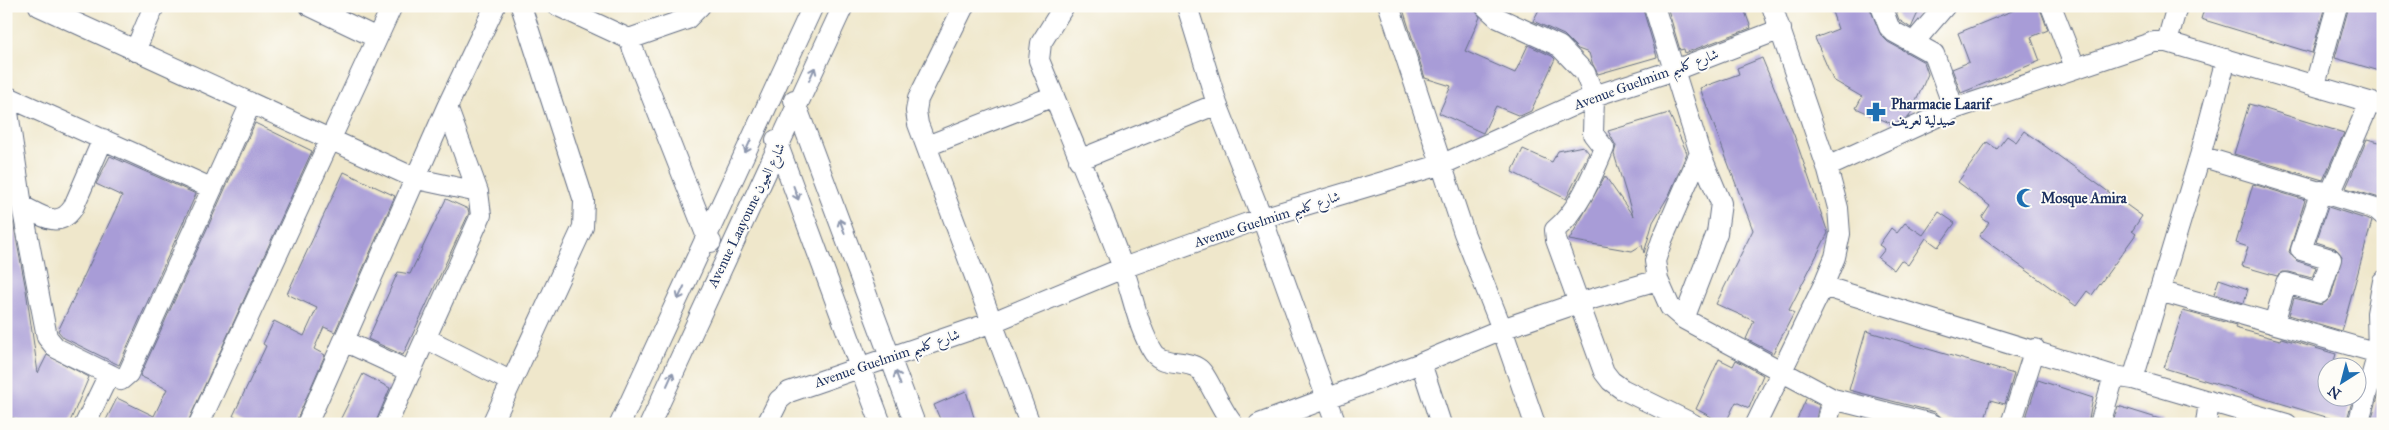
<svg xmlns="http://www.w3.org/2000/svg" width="2389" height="430" viewBox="0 0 2389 430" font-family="'IM FELL Great Primer',Amiri,serif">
	<rect width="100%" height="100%" fill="#fdfcf7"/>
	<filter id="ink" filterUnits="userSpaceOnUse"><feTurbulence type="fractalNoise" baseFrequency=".02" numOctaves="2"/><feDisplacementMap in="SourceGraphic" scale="10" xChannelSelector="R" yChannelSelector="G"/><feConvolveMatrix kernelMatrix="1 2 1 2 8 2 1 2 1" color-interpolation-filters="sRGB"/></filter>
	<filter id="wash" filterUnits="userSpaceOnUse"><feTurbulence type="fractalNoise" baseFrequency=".0096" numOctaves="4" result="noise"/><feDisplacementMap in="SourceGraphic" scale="20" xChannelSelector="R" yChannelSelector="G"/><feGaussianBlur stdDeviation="1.12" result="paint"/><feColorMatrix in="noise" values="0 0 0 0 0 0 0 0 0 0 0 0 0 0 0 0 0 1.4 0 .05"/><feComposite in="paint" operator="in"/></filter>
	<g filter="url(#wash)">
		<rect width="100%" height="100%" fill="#efe7cb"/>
		<g id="blocks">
			<path fill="#a89cd7" d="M1402,6H1473L1480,17L1465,51L1515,73L1528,45L1552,56L1555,59L1531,111L1520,116L1496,106L1483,133L1439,113L1451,86L1425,78Z
				M1541,6H1642L1657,57L1598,74L1592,63L1589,53L1578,49L1564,35L1533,21Z
				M1667,6H1743L1751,28L1685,53L1684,49L1680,50Z
				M1830,6H1869L1881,35L1888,42L1924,62L1928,74L1909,117L1892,124L1856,108L1862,97L1833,80L1815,38L1838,29Z
				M1894,6H1921L1911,28L1899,20Z
				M2024,6H2039L2048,30L2031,37L2040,61L1961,93L1952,69L1969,62L1958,33Z
				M2205,6H2325L2312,53L2201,19Z
				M2349,6H2365L2383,11V72L2335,58Z
				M1762,58L1794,135L1828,233L1789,310L1794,313L1773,353L1746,339L1754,321L1716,304L1753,230L1700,88L1739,74L1737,68Z
				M2249,104L2344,133L2323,180L2234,154Z
				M1669,113L1687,153L1670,193L1653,222L1644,253L1642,245L1632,251L1569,240L1605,176L1633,216L1614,154L1616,146L1608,131Z
				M255,123L312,151L187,424H104L117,398L154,416L167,389L140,376Z
				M2024,131L2142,216L2132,231L2136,234L2092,295L2087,291L2076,306L1979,236L1989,223L1982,218L1990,206L1958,182L1987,142L1997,149L2007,136L2016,142Z
				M2367,139L2383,143V199L2346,188Z
				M1583,146L1589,153L1566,199L1512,172L1523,149L1552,162L1558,151Z
				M110,156L196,194L119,365L64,338L58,331L122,196L96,184Z
				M344,172L395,196L335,332L324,327L314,349L325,355L295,424H249L233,416L266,346L263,344L274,321L304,336L317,308L287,294Z
				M2253,184L2305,200L2289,252L2297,261L2316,267L2312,278L2289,272H2283L2277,276L2242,266L2248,247L2236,243Z
				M446,199L468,209L469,213L403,355L368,339L398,272L410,274Z
				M2328,207L2372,221L2342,331L2289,315L2294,298L2322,305L2331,297L2342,256L2335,248L2316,242Z
				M1939,212L1955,223L1938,247L1926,238L1908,265L1901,260L1894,270L1878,258L1885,249L1879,245L1891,228L1897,233L1905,223L1923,235Z
				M6,216H12L26,290L38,373L47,355L89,377L69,424H27L6,415Z
				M2219,279L2248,289L2244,303L2214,294Z
				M2183,311L2236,325L2235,328L2280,340L2281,338L2336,354L2332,368H2326V398H2353L2346,423L2164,368Z
				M1866,331L2014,374L2005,404L1990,400L1984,424H1962L1942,418L1935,412L1849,390Z
				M1719,359L1733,366L1736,360L1763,375L1749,408L1736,402L1725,424L1696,409Z
				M363,374L390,388L375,424H338Z
				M2038,380L2093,398L2088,424H2024Z
				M2383,380V424H2370Z
				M966,391L976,424H942L934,405Z
				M1806,399L1819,405L1815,424H1795Z
				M2118,406L2163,420V424H2112Z"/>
		</g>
	</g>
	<g filter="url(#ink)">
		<use href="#blocks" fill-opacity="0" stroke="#656f84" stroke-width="1"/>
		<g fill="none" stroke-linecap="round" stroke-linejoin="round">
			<defs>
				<path id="street" d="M39,6L417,179L478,192
					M310,6L377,38
					M558,6L629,39L707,237L711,242
					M964,6L918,99L916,111L918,124L1030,424
					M1064,6L1041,43L1039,60C1067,129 1097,198 1123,268C1133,295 1138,329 1154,353C1163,366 1187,359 1199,369C1208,376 1221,411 1233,424
					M1187,6L1217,104L1262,218L1336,424
					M1389,6L1464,233L1502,329L1535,424
					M1485,6L1498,18L1559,46L1585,73L1594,96L1593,134L1604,148C1592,176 1579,210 1555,230L1556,240L1604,372L1611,381L1622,389L1693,424
					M1654,6L1700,153L1721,203L1717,233L1684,319L1833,399L1932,424
					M1881,6L1889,27L1894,32L1934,54L1954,109
					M2051,6L2075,67
					M629,39L687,19L700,6
					M1914,42L1945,6
					M2167,42L2177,6
					M135,51L154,6
					M2315,85L2337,6
					M6,96L211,188
					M6,99L22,206L47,337L56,348L121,380L128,374L251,103
					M794,100L915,424
					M776,140L881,424
					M927,146L1054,96
					M2200,156L2376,209L2383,215
					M1079,160L1217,104
					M1827,167L1954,109L2154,42H2167L2383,106
					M2330,194L2370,102
					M22,206C41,215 58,230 73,208L103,139
					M1658,280L1655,261L1662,240L1700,153
					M1823,286L2114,376L2133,379L2287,424
					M2159,291L2378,353
					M2274,323L2286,283L2320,293L2331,259L2301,250L2321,191
					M427,339L510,381
					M344,341L411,372
					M1421,363L1502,329L1578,303L1658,280L1670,307L1684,319
					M2133,379L2200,156L2226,59
					M85,424L109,374
					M199,424L392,6
					M307,424L447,107L495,6
					M387,424L481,215L478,192L447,107
					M492,424L583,227L584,201L521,6
					M620,424L813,6
					M650,424L843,6
					M767,424L779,400L789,392L993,322L1123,268L1262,218L1443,164L1594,96L1675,70L1781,29
					M1259,424L1421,363L1441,424
					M1756,424L1823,286L1835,257L1840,234L1838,208L1827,167L1772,6
					M1827,424L1833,399
					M2011,424L2035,349
					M2100,424L2114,376
					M2206,424L2209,401
					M2358,424L2378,353L2377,313L2383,281"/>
			</defs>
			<use href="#street" stroke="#656f84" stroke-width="22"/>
			<use href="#street" stroke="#fff" stroke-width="20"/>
		</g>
		<defs><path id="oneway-shaft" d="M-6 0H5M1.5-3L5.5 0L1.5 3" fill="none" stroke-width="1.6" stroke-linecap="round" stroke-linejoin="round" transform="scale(1.25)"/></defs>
		<g stroke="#8d97ae">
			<use href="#oneway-shaft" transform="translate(812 74) rotate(-66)"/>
			<use href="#oneway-shaft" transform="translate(748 146) rotate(114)"/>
			<use href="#oneway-shaft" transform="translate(796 193) rotate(70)"/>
			<use href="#oneway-shaft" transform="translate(842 226) rotate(-110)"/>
			<use href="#oneway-shaft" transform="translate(681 293) rotate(115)"/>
			<use href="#oneway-shaft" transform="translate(898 378) rotate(-110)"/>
			<use href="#oneway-shaft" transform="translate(670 379) rotate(-66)"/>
		</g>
	</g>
	<defs>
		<symbol id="pharmacy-bare" viewBox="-9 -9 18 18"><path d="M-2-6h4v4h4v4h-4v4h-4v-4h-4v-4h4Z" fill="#1f6fb2" stroke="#fdfcf7" stroke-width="2.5" paint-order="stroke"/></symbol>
		<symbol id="mosque-bare" viewBox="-9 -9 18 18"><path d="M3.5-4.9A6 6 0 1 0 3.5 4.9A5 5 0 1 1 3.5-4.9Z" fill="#1f6fb2" stroke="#fdfcf7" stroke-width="2.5" paint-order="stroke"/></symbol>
	</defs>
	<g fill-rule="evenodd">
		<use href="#pharmacy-bare" x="1862" y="98" width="28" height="28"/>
		<use href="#mosque-bare" x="2012" y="184" width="28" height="28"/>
	</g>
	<g text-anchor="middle" stroke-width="4" stroke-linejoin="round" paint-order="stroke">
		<g font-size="14" fill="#1b2f5e" stroke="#fdfcf7">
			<text transform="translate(1646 79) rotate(-20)" y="5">Avenue Guelmim شارع كلميم</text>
			<text transform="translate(746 215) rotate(-64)" y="5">Avenue Laayoune شارع العيون</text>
			<text transform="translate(1267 219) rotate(-18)" y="5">Avenue Guelmim شارع كلميم</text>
			<text transform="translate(887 358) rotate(-19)" y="5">Avenue Guelmim شارع كلميم</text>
		</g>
		<g font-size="14" font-weight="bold" fill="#1b2f5e" stroke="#fdfcf7" text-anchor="start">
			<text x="1891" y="109">Pharmacie Laarif<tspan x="1891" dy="16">صيدلية لعريف</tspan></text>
			<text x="2041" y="203">Mosque Amira</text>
		</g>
	</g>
	<rect width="2389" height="430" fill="none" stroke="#fdfcf7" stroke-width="25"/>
	<g transform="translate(2342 382) rotate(216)"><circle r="24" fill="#fdfcf7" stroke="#a3aaba"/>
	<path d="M0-4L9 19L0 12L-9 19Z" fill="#1f6fb2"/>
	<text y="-8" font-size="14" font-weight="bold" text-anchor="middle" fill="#1b2f5e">N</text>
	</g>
</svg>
